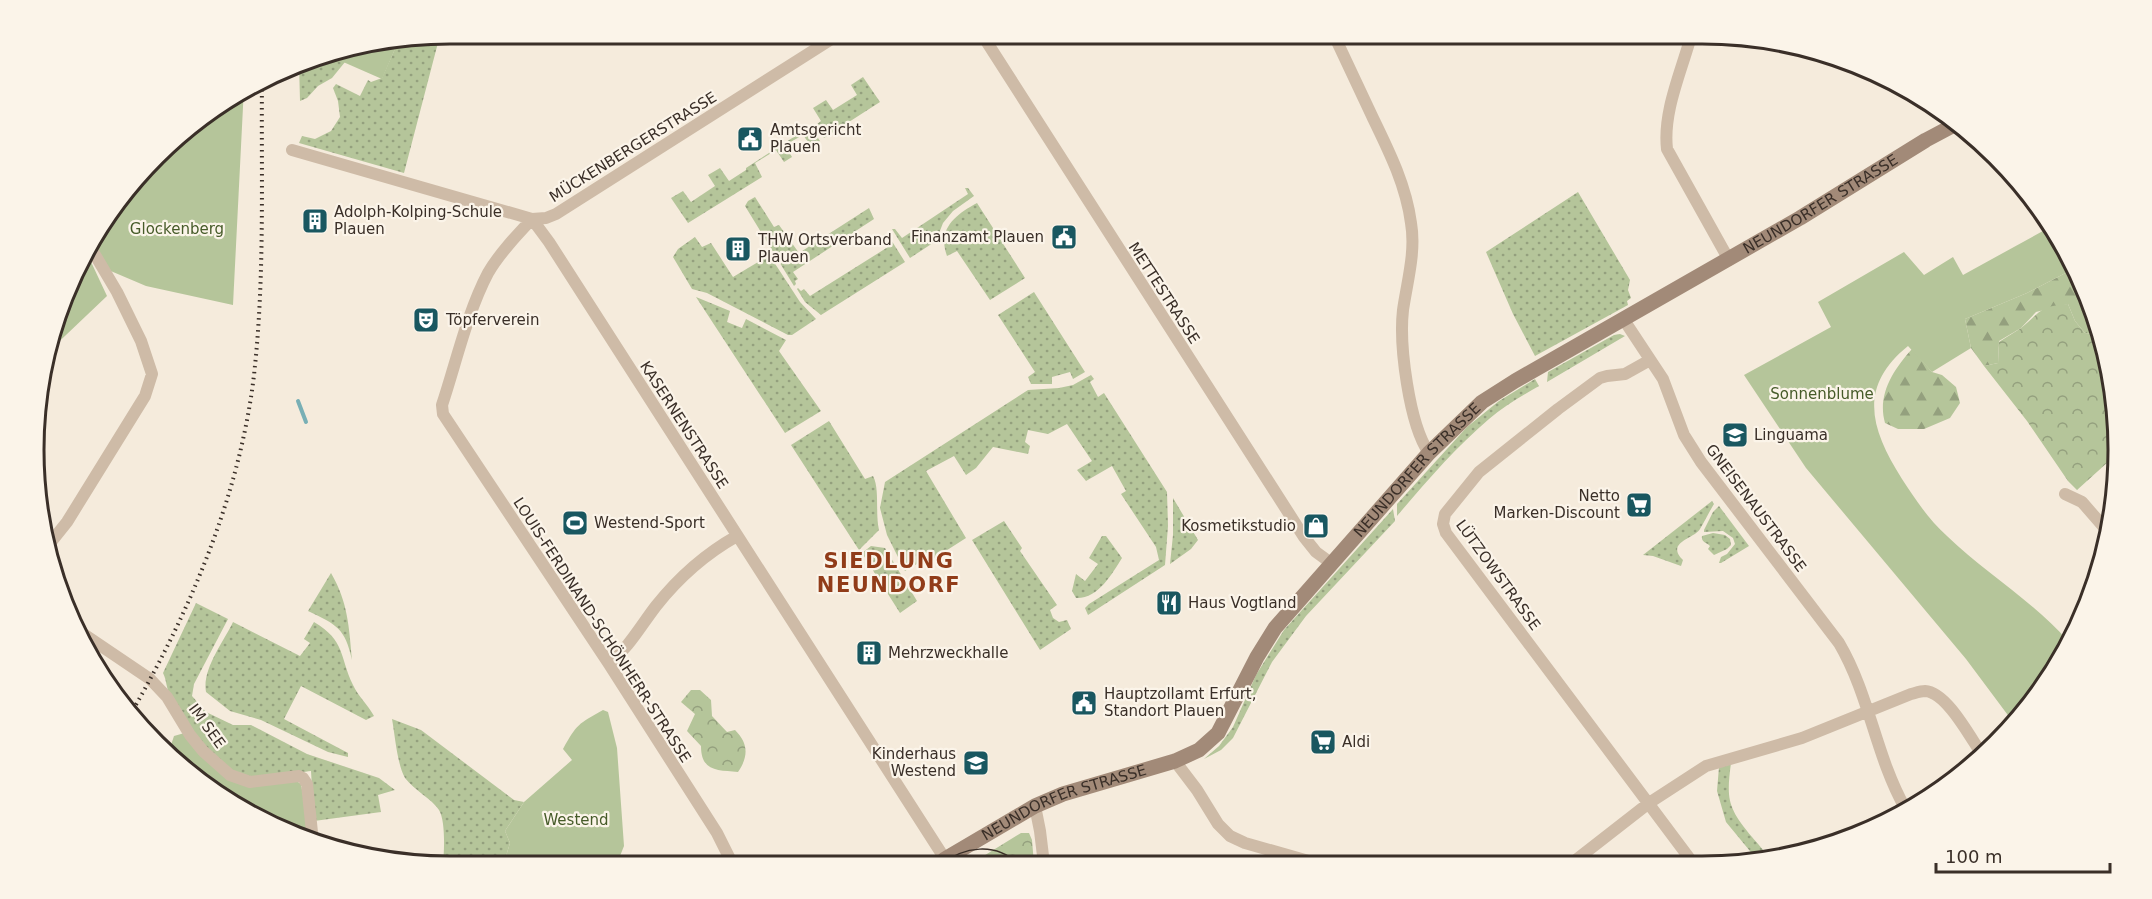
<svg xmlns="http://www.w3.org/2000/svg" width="2152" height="899" viewBox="0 0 2152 899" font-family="'DejaVu Sans',sans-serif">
	<defs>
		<pattern id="grass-dots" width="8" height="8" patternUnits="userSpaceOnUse" patternTransform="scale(1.5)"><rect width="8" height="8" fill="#b5c59a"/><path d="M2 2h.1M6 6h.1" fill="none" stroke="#94a07e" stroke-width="1.8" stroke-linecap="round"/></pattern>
		<pattern id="forest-firs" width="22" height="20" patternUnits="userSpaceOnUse" patternTransform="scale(1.5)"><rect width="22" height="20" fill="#b5c59a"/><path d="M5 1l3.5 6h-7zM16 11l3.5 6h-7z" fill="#94a07e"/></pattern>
		<pattern id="park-crowns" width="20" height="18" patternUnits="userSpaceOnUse" patternTransform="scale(1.5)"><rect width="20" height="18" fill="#b5c59a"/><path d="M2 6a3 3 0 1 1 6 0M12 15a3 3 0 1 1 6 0" fill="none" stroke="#94a07e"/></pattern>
	</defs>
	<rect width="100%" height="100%" fill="#f5ebdc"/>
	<path fill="url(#grass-dots)" d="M440,35L404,173L299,143L302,136L315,139L331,131L340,117L338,101L333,88L336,84L360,96L368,80L371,82L382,78L398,42Z
		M325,54L345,62L332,78L318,86L307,98L300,101L299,63L315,55Z
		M863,77L880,102L824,138L816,125L821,121L813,108L826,100L833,110L857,95L851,85Z
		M812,129L820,141L811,146L803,135L785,145L792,157L784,162L776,150L755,163L762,177L688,223L671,198L683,191L691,202L715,186L708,175L720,168L729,181L746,170V168L803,131L806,133Z
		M965,188H968L974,196L953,211L943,223L936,241L910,258L892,229H895L902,238L968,194Z
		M1578,192L1630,280L1628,290L1631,298L1627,301L1628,305L1535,356L1513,314L1486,252Z
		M755,197L774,227L779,225L799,253L869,208L874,219L793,272L798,279L795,281L796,284L794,286L745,206L748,201Z
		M977,203L1025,278L990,300L957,251L947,256C937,229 955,215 977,203Z
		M884,234L888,235L905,262L821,315L805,302L797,289L798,288L801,291L804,289L810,296L888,247L883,238Z
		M695,237L702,247L711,243L733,277L765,258L762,251L764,250L768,257L770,256L800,302L816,319L792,335H788L707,293L692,289L673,257L678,249Z
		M1034,292L1085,372L1073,379L1070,372L1052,377V384H1031L1028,377L1035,372L998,315Z
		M696,297L730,311L727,322L742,328L746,319L786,340L779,351L821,411L785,433Z
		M1620,334L1625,336L1547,382L1548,372L1614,335Z
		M1091,375L1094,379L1090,382L1098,397L1104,393L1167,492L1168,526L1165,565L1088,615L1085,608L1089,604L1159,560L1156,547L1121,494L1126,491L1112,466L1086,481L1077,470L1092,461L1067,424L1048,434L1028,430L1025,442L1030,446L1028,454L993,447L976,468L966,475L954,456L926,471L966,538L930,561L927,558L905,571L887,535L880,508L885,482L1028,390L1059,388L1073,385Z
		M1535,379L1539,386C1522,396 1504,406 1489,419C1456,447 1425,483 1397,516V504L1467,427L1499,401Z
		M829,421L865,479L873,476C880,489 875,513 879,530L859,550L791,445Z
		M1173,498L1198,540L1191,549L1170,564L1173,535Z
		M1712,501L1714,504C1709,512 1705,521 1700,529C1694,539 1665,542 1683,560L1681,566L1653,556L1643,555Z
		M1719,506L1749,546L1721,563H1719L1721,557L1727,554L1735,544L1733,538L1723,531L1704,532V530L1713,512Z
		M1393,509L1395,521L1306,616L1272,662L1233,738L1221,750L1204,759L1219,746L1233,727L1256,675L1284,630Z
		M1004,521L1022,548L1020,551L1057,605L1050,610L1053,618L1059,622L1067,620L1071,629L1040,650L972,540Z
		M1713,533L1725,535L1730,539L1731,545L1727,549L1714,555L1708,549L1710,546C1706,542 1701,542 1702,536Z
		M1102,536H1106L1122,558C1112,574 1098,599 1076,598L1072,591L1076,574L1085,581L1098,564L1089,558Z
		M871,546L885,548L917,601L900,613L862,553Z
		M331,573C348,602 349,627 352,660C345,628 337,625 308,611Z
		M196,603L228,619L194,684L192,696L206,712L233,725H251L307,754L379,778L395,790L378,795L381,812L314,821L311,771C294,773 255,780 241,775C215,766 182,719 170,695C166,688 167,681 163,673Z
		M233,622L300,656L310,643L304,639L314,622C346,641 339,656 353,685C358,696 368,705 374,716L366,720L301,686L284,719L348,753V757L328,752L261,720L230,711L206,692C202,669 223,643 233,622Z
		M392,719L421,730L514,800L524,802L505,831L510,843L503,866L443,865C444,852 446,822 439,810C432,799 414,790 405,778C397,764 395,735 392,719Z
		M1731,763C1726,800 1728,808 1752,837C1758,844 1765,851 1769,859L1759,862L1726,822L1717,791L1719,767Z"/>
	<path fill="url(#forest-firs)" d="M2077,267L2102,335L2085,333L2075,321L2068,304L2036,312L2021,328L1999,341L1998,363L1984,366L1971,348L1965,319L2027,293Z
		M1912,349L1932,372L1942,375L1956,387L1960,403L1950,418L1924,429H1898L1885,423C1877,395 1893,370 1912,349Z"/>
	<path fill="url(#park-crowns)" d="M1669,33H1702L1735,38C1716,51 1689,39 1669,33Z
		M2068,304L2075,321L2085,333L2102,335L2118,422L2117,471L2108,462L2077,490L2068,481L2027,421L1984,366L1998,363L1999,342C2006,337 2014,333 2021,328C2041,312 2039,306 2068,304Z
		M691,690H700L711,700L712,716L727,732L735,730C748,743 749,756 738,772C718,770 701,772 701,746L687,731L695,714L681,702Z
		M1021,833H1029L1032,840L1034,864L969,865Z"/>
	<path fill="#b5c59a" d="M398,42L382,79L325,54Z
		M244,87L233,305L146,286L106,269L91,239L175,136Z
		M2052,226L2077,267L2027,293L1965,319L1971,348L1932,372L1908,346C1857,387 1871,430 1902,479C1915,499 1929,520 1947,536C1985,573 2033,601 2068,641L2049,681L2013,722L1966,659L1806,468L1744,375L1831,327L1818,302L1904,252L1924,275L1953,257L1963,275Z
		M85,249L107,296L46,354L55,315Z
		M603,710L608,712L617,748L624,846L616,866H503L510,843L505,831L524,802L572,760L563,749C577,724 578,724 603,710Z
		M188,732L234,780L292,778L301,784L306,813V839L196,780L168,754L174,736Z"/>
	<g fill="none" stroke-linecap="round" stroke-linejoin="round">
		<path stroke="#78afb5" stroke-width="4" d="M298,401L306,422"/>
		<path stroke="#cebba7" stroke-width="12" d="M981,33L1304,537L1316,552L1331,563
			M1333,33C1346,61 1359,88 1372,116C1389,151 1406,185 1411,223C1416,252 1407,282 1403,310C1399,345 1409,424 1429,453
			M1689,43C1679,77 1663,114 1667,149L1729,260
			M292,150L532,219L549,242L945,859
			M1624,320L1663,379L1684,435L1701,462L1839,643C1870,696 1875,754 1905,808
			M1650,360L1625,374L1607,376L1600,378L1558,409L1479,472L1445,514L1443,524L1446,533L1693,863
			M2065,494L2082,502L2109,533
			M47,547L67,522L145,396L152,374L141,341L117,292L88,243
			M79,631L150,679L167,697L190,735L203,751L230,775L250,782L299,776L303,778L307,784L313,842
			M609,664C629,647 640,627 656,606C679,577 705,554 737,536
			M1175,761L1197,790L1218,824L1230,836L1245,843L1319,864
			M1035,806L1040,831L1044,864
			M1572,863L1649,803L1706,766L1802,738L1911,694C1915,693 1921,691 1925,691C1947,692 1971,739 1983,756
			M733,865L717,833L609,664L443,414L442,405C456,363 467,313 488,273C499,254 517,235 532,219L546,218L556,214L841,33"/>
		<path stroke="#a28a78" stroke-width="15" id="s1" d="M938,865L945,859L1035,806L1063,794L1175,761L1199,750L1218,733L1257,657L1275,628L1429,453L1482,402L1515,381L1800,218L1926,140L1958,123"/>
		<path stroke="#3a2f28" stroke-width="1.5" d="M940,865C964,846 996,842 1018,864"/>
		<path stroke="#3a2f28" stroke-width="4" stroke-dasharray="1.5 4.5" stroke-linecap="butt" d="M130,715C190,612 240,494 254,375C265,277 261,177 262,79"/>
	</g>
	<defs>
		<symbol id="civic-square" viewBox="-11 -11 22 22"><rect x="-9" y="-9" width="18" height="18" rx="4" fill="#195760" stroke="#fbf4e9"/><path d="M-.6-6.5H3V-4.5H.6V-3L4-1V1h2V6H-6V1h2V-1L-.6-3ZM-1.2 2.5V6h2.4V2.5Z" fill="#fff"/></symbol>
		<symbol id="building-square" viewBox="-11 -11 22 22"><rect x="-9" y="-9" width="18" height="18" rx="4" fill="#195760" stroke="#fbf4e9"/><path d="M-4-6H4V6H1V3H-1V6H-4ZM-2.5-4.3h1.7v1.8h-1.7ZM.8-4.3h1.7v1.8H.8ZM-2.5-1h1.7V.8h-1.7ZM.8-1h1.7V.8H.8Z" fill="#fff"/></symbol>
		<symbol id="theatre-square" viewBox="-11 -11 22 22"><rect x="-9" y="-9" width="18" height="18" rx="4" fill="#195760" stroke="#fbf4e9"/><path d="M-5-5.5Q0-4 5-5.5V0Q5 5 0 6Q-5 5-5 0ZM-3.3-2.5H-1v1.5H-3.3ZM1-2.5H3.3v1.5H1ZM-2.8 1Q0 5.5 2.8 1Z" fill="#fff"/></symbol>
		<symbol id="university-square" viewBox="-11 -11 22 22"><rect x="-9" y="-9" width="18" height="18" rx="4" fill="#195760" stroke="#fbf4e9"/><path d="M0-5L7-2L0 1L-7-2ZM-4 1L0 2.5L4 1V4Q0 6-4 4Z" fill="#fff"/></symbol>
		<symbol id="supermarket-square" viewBox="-11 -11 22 22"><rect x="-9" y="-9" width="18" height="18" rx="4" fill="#195760" stroke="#fbf4e9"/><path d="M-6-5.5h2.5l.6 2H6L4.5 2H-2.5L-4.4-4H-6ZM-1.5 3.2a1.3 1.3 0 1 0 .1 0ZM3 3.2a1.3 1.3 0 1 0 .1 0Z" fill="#fff"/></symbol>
		<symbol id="stadium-square" viewBox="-11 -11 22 22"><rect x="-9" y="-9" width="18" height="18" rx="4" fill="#195760" stroke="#fbf4e9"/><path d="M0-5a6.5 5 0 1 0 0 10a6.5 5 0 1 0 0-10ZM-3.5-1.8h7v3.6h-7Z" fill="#fff"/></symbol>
		<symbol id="shop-square" viewBox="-11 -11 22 22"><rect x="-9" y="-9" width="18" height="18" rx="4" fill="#195760" stroke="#fbf4e9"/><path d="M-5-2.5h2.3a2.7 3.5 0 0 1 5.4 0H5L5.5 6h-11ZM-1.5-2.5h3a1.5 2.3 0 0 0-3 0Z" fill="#fff"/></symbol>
		<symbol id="restaurant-square" viewBox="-11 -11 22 22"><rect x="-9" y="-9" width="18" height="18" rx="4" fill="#195760" stroke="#fbf4e9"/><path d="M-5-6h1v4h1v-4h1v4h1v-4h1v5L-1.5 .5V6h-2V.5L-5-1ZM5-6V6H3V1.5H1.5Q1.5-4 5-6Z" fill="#fff"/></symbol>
		<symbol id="school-square" viewBox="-11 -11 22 22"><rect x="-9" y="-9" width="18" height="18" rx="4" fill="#195760" stroke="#fbf4e9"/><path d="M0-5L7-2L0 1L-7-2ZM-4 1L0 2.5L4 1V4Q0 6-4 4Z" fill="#fff"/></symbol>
	</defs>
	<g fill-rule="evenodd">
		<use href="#civic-square" x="735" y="124" width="30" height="30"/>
		<use href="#building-square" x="300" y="206" width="30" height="30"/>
		<use href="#civic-square" x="1049" y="222" width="30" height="30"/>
		<use href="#building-square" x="723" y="234" width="30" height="30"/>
		<use href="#theatre-square" x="411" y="305" width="30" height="30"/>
		<use href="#university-square" x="1720" y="420" width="30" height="30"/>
		<use href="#supermarket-square" x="1624" y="490" width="30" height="30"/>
		<use href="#stadium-square" x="560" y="508" width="30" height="30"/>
		<use href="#shop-square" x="1301" y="511" width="30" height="30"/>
		<use href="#restaurant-square" x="1154" y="588" width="30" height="30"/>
		<use href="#building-square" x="854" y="638" width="30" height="30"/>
		<use href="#civic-square" x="1069" y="688" width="30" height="30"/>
		<use href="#supermarket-square" x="1308" y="727" width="30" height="30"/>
		<use href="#school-square" x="961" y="748" width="30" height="30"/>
	</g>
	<g text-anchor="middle" stroke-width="4.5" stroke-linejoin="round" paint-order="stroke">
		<g font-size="15" fill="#3a2f28" stroke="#fbf4e9" text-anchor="start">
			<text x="770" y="135">Amtsgericht<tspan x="770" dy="17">Plauen</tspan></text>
			<text x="334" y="217">Adolph-Kolping-Schule<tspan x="334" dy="17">Plauen</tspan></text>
			<text x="1044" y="242" text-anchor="end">Finanzamt Plauen</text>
			<text x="758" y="245">THW Ortsverband<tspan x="758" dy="17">Plauen</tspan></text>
			<text x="446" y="325">Töpferverein</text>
			<text x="1754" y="440">Linguama</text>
			<text x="1620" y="501" text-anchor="end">Netto<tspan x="1620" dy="17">Marken-Discount</tspan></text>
			<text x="594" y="528">Westend-Sport</text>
			<text x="1296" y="531" text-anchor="end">Kosmetikstudio</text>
			<text x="1188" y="608">Haus Vogtland</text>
			<text x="888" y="658">Mehrzweckhalle</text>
			<text x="1104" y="699">Hauptzollamt Erfurt,<tspan x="1104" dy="17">Standort Plauen</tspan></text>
			<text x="1342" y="747">Aldi</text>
			<text x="956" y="759" text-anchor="end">Kinderhaus<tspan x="956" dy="17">Westend</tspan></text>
		</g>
		<g font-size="15" fill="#3a2f28" stroke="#fbf4e9">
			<text transform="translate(633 147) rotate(-32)" y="5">MÜCKENBERGERSTRASSE</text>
			<text dy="5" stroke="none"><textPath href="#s1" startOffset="1131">NEUNDORFER STRASSE</textPath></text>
			<text transform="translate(1164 293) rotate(57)" y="5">METTESTRASSE</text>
			<text transform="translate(684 425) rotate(57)" y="5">KASERNENSTRASSE</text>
			<text dy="5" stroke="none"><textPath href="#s1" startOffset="645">NEUNDORFER STRASSE</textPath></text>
			<text transform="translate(1756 508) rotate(53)" y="5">GNEISENAUSTRASSE</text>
			<text transform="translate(1498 575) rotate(54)" y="5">LÜTZOWSTRASSE</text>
			<text transform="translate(602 630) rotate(57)" y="5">LOUIS-FERDINAND-SCHÖNHERR-STRASSE</text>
			<text transform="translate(207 726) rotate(54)" y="5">IM SEE</text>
			<text dy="5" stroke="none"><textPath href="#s1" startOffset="142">NEUNDORFER STRASSE</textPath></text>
		</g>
		<g font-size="15" fill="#465b29" stroke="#fbf4e9">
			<text x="177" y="234">Glockenberg</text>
			<text x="1822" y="399">Sonnenblume</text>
			<text x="576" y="825">Westend</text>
		</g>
		<g font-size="21" font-weight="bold" letter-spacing="1.5" fill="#913c19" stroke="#fbf4e9">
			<text x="889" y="568">SIEDLUNG<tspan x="889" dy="24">NEUNDORF</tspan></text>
		</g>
	</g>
	<path d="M0 0H2152V899H0ZM450 44H1702A406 406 0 0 1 2108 450V450A406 406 0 0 1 1702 856H450A406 406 0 0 1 44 450V450A406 406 0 0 1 450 44Z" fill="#fbf4e9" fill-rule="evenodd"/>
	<path fill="none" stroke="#3a2f28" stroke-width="3" d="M450 44H1702A406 406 0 0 1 2108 450V450A406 406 0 0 1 1702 856H450A406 406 0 0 1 44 450V450A406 406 0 0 1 450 44Z"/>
	<path d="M1936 863v9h174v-9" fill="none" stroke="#3a2f28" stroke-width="3"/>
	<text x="1945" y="863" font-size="18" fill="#3a2f28" stroke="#fbf4e9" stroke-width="4.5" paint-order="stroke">100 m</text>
</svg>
